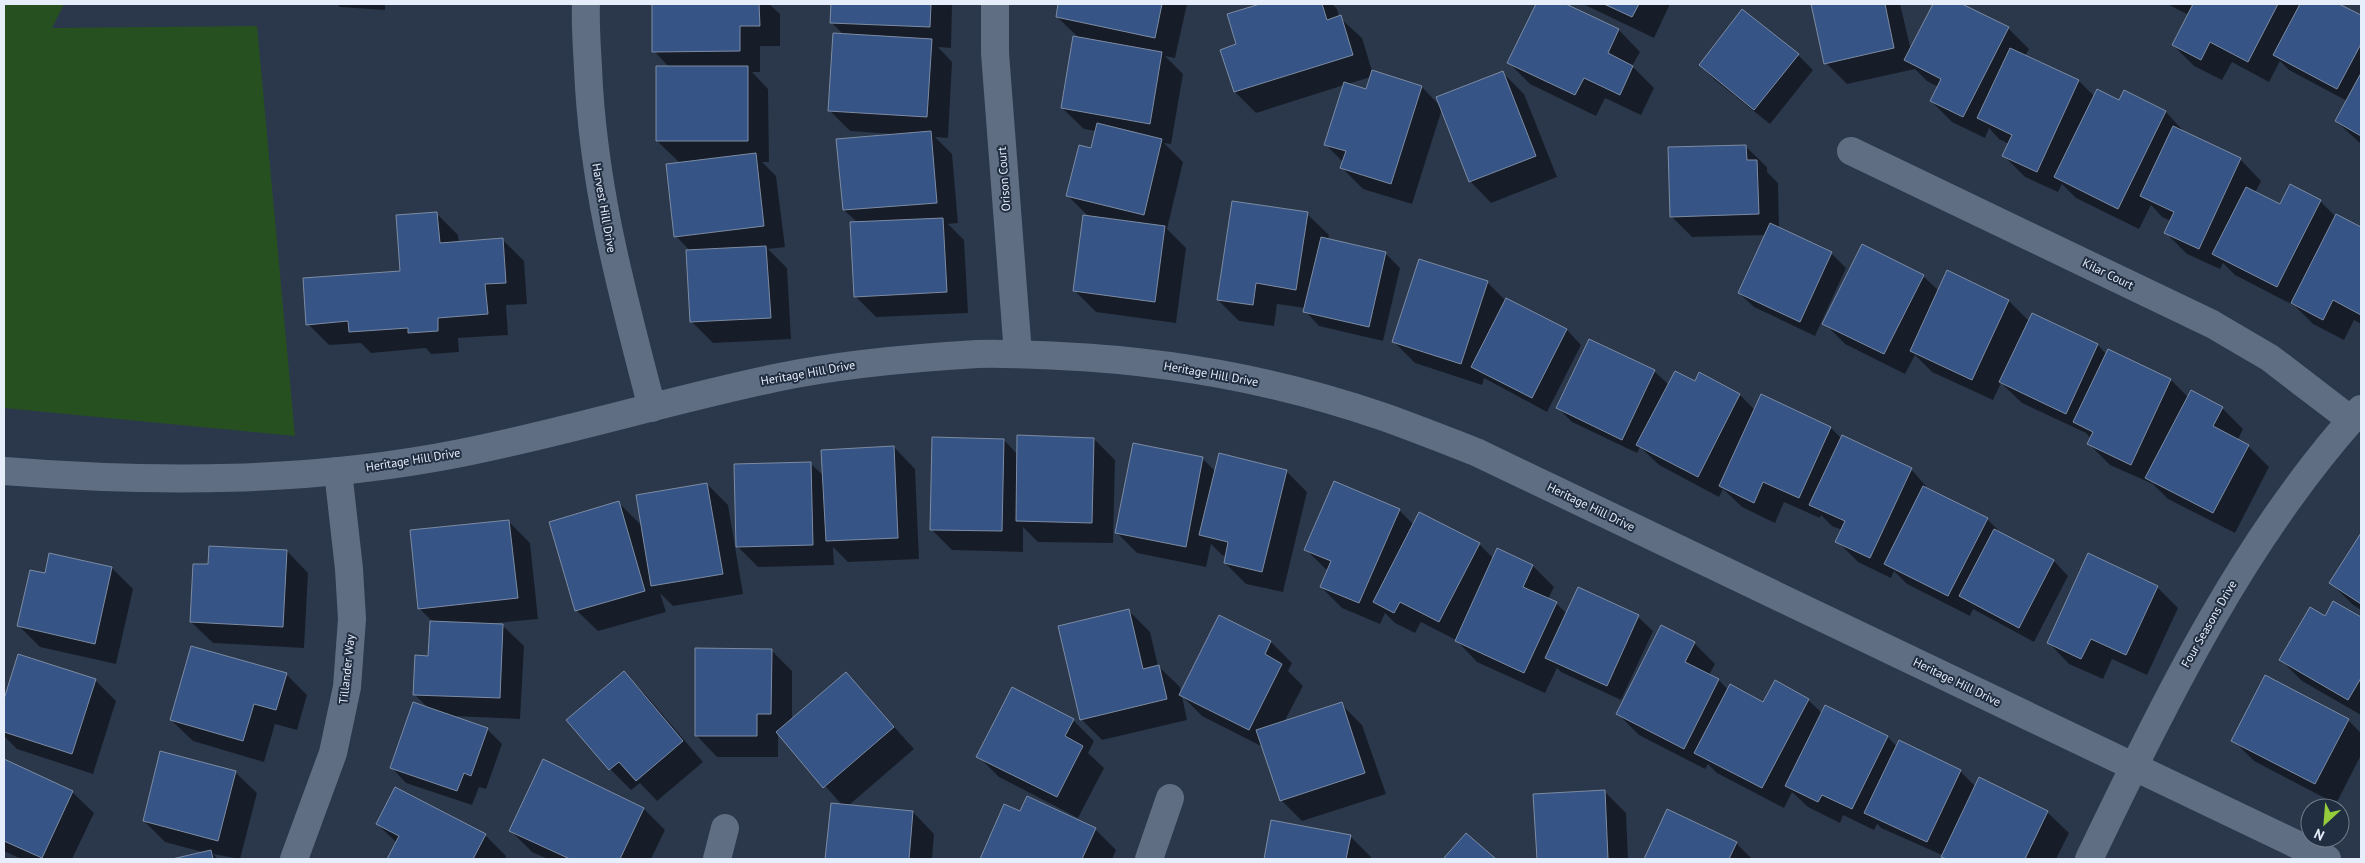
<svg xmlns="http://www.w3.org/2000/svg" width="2365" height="863" viewBox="0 0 2365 863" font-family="'PT Sans',sans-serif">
	<rect width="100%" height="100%" fill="#2b384c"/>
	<path fill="#275021" d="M4,4H64L52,28L257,26L295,436L4,408Z"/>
	<path fill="#0007" fill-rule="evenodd" d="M337,4H385V10L340,7Z
		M653,4H769L780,14V46H760V72H752L768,89L769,162H762L776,176L785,247L768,249L787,268L791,339L713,343L692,322L690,251L676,236L680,163L657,141L669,67L654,51Z
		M832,4H952L951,48L938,47L952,62L948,138L935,137L952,154L958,223L948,224L964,240L968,313L876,317L855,296L858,223L844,210L893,134L850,131L829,110L844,35L832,23Z
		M1060,4H1187L1175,58L1165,56L1183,74L1171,144L1164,143L1183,162L1167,229L1186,248L1176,323L1096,312L1075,291L1089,217L1068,196L1092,149L1096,131L1084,129L1062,108L1079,38L1057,17Z
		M1264,4H1332L1337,9L1339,17L1362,38L1372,71L1422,87L1441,107L1503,73L1524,94L1557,177L1491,203L1470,181L1442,109L1412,204L1363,189L1342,168L1343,162L1325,144L1344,85L1256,113L1235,92L1238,45L1228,15ZM1371,77L1367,90L1347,84Z
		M1537,4H1563L1619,30L1640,52L1632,66L1654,88L1641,115L1605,98L1596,116L1530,84L1509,63Z
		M1583,4H1670L1654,38Z
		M1812,4H1900L1911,50L1934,4H1960L2008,28L2029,49L2025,56L2079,81L2095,97L2120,102L2125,92L2166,112L2186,134L2240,159L2261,181L2255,193L2281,206L2320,201L2336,217L2361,229V324L2354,320L2344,340L2313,324L2295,306L2235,275L2223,263L2220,269L2187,254L2166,233L2171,221L2162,217L2151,205L2139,229L2076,198L2062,184L2058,192L2025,177L2004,156L2009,144L1999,139L1989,128L1985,138L1952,122L1931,101L1938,87L1927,81L1915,69L1847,84L1826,63Z
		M2167,4H2336L2361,17V144L2336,121L2347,101L2289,70L2280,61L2269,82L2232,62L2222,80L2194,66L2173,45L2189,15Z
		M1798,55L1813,70L1770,124L1715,80L1700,65Z
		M1745,146L1767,167V172L1778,183L1779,229L1831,253L1846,268L1815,336L1754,307L1739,293L1766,235L1692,237L1671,216Z
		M437,214L458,235L459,243L503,240L524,261L527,304L506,305L508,335L458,338L459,352L431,354L426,348L371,353L361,343L329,345L308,324L402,272Z
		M1307,214L1329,235L1328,240L1385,253L1400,268L1383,341L1319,326L1305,311V308L1277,304L1274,326L1239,321L1218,300Z
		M1923,276L1939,291L2009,301L2029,321L2033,314L2098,345L2106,354L2171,380L2189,398L2222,408L2243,429L2237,441L2248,446L2269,467L2235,533L2168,499L2153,484L2110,465L2089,444L2091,439L2086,433L2022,403L2001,383L1993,400L1932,372L1915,355L1905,374L1845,344L1824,323Z
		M1487,282L1506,301L1507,300L1567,330L1581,345L1547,412L1484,378L1482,385L1415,363L1394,342Z
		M1654,371L1669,385L1695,382L1699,374L1740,395L1755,410L1762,396L1831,428L1842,439L1911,469L1931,492L1987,519L2002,534L2054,561L2068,576L2034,642L1973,609L1970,616L1907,584L1894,571L1891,578L1858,562L1837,541L1842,530L1832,526L1821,515L1820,518L1784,502L1775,523L1742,507L1723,489L1719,497L1659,465L1640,447L1637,453L1572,422L1558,408Z
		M1094,439L1115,460L1113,543L1038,542L1023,527V552L952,550L931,529L1004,440L1018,455Z
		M894,447L915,469L919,559L848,562L833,547L834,565L758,567L737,546L810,463L824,476Z
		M1202,458L1216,472L1286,471L1307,492L1283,592L1246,584L1225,563L1226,556L1222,555L1211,544L1206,567L1137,553L1116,532Z
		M707,484L728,505L743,594L673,606L660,593L666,612L598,631L576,610L619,503L642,526Z
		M1399,510L1414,525L1479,544L1494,559L1498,550L1533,566L1554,587L1548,599L1556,603L1567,614L1638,617L1653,631L1621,700L1561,672L1557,668L1545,693L1477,662L1456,640L1421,622L1415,633L1395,623L1385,613L1380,624L1342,608L1321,587L1328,571L1305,549Z
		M509,522L530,543L538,619L496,623L502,625L524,646L520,719L452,716L487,729L502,744L486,789L479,787L472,805L406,783L392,768L429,709L415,695L429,657L433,622L419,608Z
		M2361,536V610L2352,604L2331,583Z
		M287,551L308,573L304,648L213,643L191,622Z
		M50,554L112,568L133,589L116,664L40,647L19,626L46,574Z
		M2157,587L2178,608L2147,675L2112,659L2103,679L2069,664L2048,642Z
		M2334,603L2361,619V715L2302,681L2280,659L2325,617Z
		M1129,611L1150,632L1158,666L1180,687L1181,694L1220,617L1271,642L1292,663L1288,671L1303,686L1284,722L1341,704L1362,725L1386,794L1302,821L1281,800L1263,747L1202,716L1182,696L1187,720L1102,740L1081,719Z
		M1694,643L1715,664L1709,675L1719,680L1728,690L1764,703L1808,700L1822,713L1825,706L1888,737L1897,747L1960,771L1976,787L2047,812L2069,833L2056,859H1946L1942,855L1881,828L1877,824L1874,830L1843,815L1840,823L1808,807L1792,792L1784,808L1717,773L1708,764L1705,769L1639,735L1618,714Z
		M771,650L792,671V720L846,673L914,749L848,806L913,812L934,834L932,859H827L832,804L843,806L778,733V757H717L696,735Z
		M19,656L95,680L116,701L93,774L17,749L4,736V703Z
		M624,673L645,694L703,762L657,801L640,783L631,790L610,769Z
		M286,674L307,695L297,730L275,724L264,762L193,741L171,720Z
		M1073,720L1094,741L1088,753L1104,768L1078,818L999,777L978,756Z
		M2348,720L2361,733V755L2336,804L2254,761L2233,740Z
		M4,760L72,792L94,813L72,859H21L4,851Z
		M235,772L257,793L240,859L213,854L218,859H178L206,853L165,842L144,821Z
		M1605,792L1626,813L1628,859H1538L1535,795Z
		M644,809L665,830L651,859H548L532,852L511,831Z
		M1668,811L1736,843L1752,859H1645Z
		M1021,813L1095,829L1116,850L1112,859H982Z
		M1272,822L1350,836L1371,857V859H1265Z
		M377,824L485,835L506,856L505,859H388L397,843Z"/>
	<path fill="#365586" stroke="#7c8ba3" d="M652,4H759L760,26H740V51L652,52Z
		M831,4H931L930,27L830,23Z
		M1058,4H1162L1155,38L1056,17Z
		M1260,4H1322L1327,20L1341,15L1353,55L1234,92L1220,50L1236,44L1227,14Z
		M1536,4H1566L1619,29L1608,53L1633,66L1620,95L1584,78L1575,95L1507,63Z
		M1604,4H1639L1632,17Z
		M1811,4H1885L1894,48L1824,64Z
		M1933,4H1962L2009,27L1963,117L1930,101L1941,79L1904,60Z
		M2193,4H2278L2248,62L2210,42L2201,60L2172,45Z
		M2300,4H2339L2361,15V44L2337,89L2273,55Z
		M1742,9L1799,54L1754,110L1699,65Z
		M833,33L932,39L927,117L828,111Z
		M1073,36L1162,52L1150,124L1061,108Z
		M2010,48L2079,80L2037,172L2002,156L2012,135L1977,118Z
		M656,66H748V141H656Z
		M1372,70L1422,86L1391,184L1340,168L1346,151L1324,145L1344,82L1366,89Z
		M1503,71L1536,156L1469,182L1436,97Z
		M2361,73V136L2335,121Z
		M2097,89L2119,100L2124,90L2166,111L2118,209L2054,177Z
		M1097,123L1162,139L1144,215L1066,196L1079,145L1091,148Z
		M2173,126L2241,158L2199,249L2164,233L2174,212L2140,196Z
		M931,131L937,203L843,210L836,139Z
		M1746,145L1747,160H1757L1759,214L1670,217L1668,147Z
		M756,153L764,226L674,237L666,164Z
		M2290,184L2321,200L2277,287L2212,254L2246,187L2280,204Z
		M1232,201L1308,212L1296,290L1256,283L1253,305L1217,300Z
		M437,212L440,243L503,238L506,283L485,284L488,314L438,318V331L408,333V328L349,332L348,321L306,325L303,278L400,271L396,215Z
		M2336,214L2361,227V315L2333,300L2323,320L2291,303Z
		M1083,215L1165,226L1155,302L1073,291Z
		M943,218L947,292L854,297L850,222Z
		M1770,223L1832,252L1800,322L1738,293Z
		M1321,237L1386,252L1369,327L1303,312Z
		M1862,244L1924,275L1884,354L1822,324Z
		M766,246L771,318L690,322L686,250Z
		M1419,259L1488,281L1461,364L1392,342Z
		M1947,270L2009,300L1972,380L1910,351Z
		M1506,298L1567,329L1532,398L1471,367Z
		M2032,313L2098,344L2066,414L1999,382Z
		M1589,339L1655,370L1622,440L1556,408Z
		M2108,349L2171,379L2131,465L2087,444L2093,432L2073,422Z
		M1675,371L1695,381L1699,372L1740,394L1698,477L1636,445Z
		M2191,390L2223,407L2213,426L2249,445L2213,513L2145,478Z
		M1761,394L1831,427L1799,498L1763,482L1754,503L1719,486Z
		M1017,435L1094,438L1092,523L1016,521Z
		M1842,435L1912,468L1870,558L1835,542L1845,521L1809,505Z
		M932,437L1004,439L1002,531L930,530Z
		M1133,443L1203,457L1186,547L1115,533Z
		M894,446L898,538L826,541L821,450Z
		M1219,453L1287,470L1262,572L1224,563L1228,542L1199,535Z
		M811,462L813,545L736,547L734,464Z
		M1334,481L1400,509L1359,603L1320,587L1331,561L1304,550Z
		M707,483L723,574L651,586L636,495Z
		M1923,486L1988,518L1948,596L1884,564Z
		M619,501L645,591L575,611L549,522Z
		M1419,512L1480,543L1439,622L1400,602L1394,613L1373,602Z
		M509,520L518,598L418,609L410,530Z
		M1994,529L2054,560L2019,628L1959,596Z
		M2361,533V604L2329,583Z
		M209,546L287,550L283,627L190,622L193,564H208Z
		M1497,548L1533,565L1523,587L1557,602L1524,673L1455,641Z
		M49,553L112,567L95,644L17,626L30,570L45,573Z
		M2088,553L2158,586L2126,655L2091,639L2081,659L2047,643Z
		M1578,587L1639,615L1607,686L1545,658Z
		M2333,601L2361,617V678L2348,700L2279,660L2310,607L2325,616Z
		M1129,609L1143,669L1159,665L1167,699L1080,720L1058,626Z
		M1219,615L1271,641L1265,654L1282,664L1249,730L1179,695Z
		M430,621L503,624L500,698L413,695L415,655L428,656Z
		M1661,625L1695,642L1685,662L1719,679L1684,749L1616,714Z
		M191,646L287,673L276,710L254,704L243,741L170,720Z
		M695,648L772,649L771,714H757V736H695Z
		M18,654L96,679L72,754L4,732V699Z
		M624,671L683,741L636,781L619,762L609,770L566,720Z
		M846,672L894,727L823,788L776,732Z
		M2265,675L2349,719L2315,784L2231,741Z
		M1775,680L1809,699L1762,788L1694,753L1730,684L1763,702Z
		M1012,687L1074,719L1065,736L1083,746L1057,797L976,757Z
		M413,702L488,728L471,776L464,773L457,791L390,768Z
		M1342,702L1365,773L1280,801L1256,730Z
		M1825,705L1888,736L1852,809L1822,795L1818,802L1785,786Z
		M1899,740L1961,770L1927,842L1864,813Z
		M160,751L236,771L218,841L143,821Z
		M4,759L73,791L42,858L4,841Z
		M543,759L644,808L620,859H570L509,831Z
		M1979,777L2048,811L2025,859H1947L1941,857Z
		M395,787L486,834L473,859H387L399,836L376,824Z
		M1605,790L1608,859H1537L1533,794Z
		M1027,796L1096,828L1082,859H980L1004,804L1020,811Z
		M831,803L913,811L909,859H825Z
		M1667,809L1737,842L1729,859H1644Z
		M1271,820L1351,835L1346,859H1264Z
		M1466,833L1496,859H1443Z
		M211,850L213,859H172Z"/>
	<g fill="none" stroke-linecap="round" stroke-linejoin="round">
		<path stroke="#606e84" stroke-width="28" d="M586,4C585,25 587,47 588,68C593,189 622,292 652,408
			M995,4V53L1018,354
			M1851,151L2212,324L2270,358L2351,420
			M294,859L333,753L347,687L352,619L349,569L338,471
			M717,859L725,828
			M1149,859L1170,798"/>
		<path stroke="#606e84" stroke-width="28" d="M4,471C156,483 310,483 461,453C567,432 670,400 775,378C841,364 910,358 977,354C1005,353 1032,355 1060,356C1169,361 1280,381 1384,417C1415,428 1445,440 1476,452L2327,859
			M2089,859C2165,702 2242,540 2361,409"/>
	</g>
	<g text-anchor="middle" stroke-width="4" stroke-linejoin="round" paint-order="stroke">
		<g font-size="12" fill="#e6eefb" stroke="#212e41">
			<text transform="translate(1004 179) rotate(-94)" y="4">Orison Court</text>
			<text transform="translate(604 208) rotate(80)" y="4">Harvest Hill Drive</text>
			<text transform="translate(2108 274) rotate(26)" y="4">Kilar Court</text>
			<text transform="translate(808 373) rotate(-10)" y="4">Heritage Hill Drive</text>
			<text transform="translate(1211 374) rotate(10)" y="4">Heritage Hill Drive</text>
			<text transform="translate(413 460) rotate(-9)" y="4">Heritage Hill Drive</text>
			<text transform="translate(1591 507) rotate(26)" y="4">Heritage Hill Drive</text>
			<text transform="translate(2209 624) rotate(-60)" y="4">Four Seasons Drive</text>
			<text transform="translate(347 669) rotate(-84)" y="4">Tillander Way</text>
			<text transform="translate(1957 682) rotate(26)" y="4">Heritage Hill Drive</text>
		</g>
	</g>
	<rect width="2365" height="863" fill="none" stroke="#e6eefb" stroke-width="10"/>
	<g transform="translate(2325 823) rotate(206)"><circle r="24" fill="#212e41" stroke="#707b8b"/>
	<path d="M0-4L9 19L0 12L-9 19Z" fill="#95cc3b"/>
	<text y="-8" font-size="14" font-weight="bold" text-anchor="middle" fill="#e6eefb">N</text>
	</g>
</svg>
